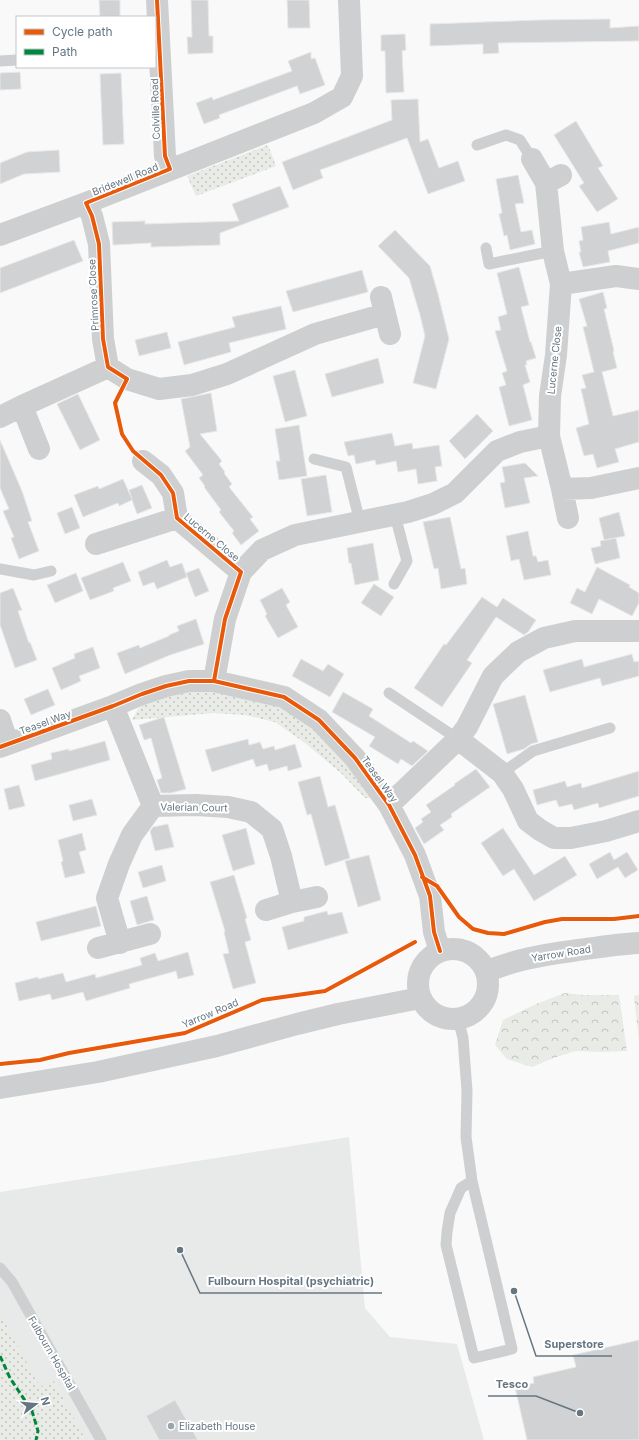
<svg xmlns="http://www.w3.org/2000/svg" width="639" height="1440" viewBox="0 0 639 1440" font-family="Inter,sans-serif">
	<defs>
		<pattern id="grass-dots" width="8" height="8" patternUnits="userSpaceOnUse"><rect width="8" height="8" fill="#e8ebe6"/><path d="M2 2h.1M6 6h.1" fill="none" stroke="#c0c3c0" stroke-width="1.8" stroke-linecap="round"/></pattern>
		<pattern id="forest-crowns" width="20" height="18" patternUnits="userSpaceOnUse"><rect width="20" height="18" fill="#e8ebe6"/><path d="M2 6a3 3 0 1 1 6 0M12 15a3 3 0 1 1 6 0" fill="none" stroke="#c0c3c0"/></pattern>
	</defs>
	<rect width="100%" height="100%" fill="#f9f9f9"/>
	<path fill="#e8e9e9" d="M349,1137L365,1308L390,1337L457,1344L484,1440H0V1192Z"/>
	<path fill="url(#grass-dots)" d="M268,145L276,166L196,196L187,176Z
		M215,690L267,701L293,713L320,733L342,755L374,798H365L342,774L305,743L275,722L245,715L213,713L132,720L138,709L149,700L184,691Z
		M0,1314L40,1387L53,1380L86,1440H0Z"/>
	<path fill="url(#forest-crowns)" d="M565,993L584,995H619L627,1051L601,1052L576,1051L553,1058L532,1067L507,1059L495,1045L503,1020L536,1004Z
		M639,995V1041L634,996Z"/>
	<path fill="#d0d2d3" stroke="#e8e8e8" d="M99,0H120V17H100Z
		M191,0H208L209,36H213V53L188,54L187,37H192Z
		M287,0H309L310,28H288Z
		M610,19V28L639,26V41L498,43L499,53L483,54V44L430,46V24L540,20Z
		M405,34L406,50L402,51L404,92L386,93L385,51H381V35Z
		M311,52V59L315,58L325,85L300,94L297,86L219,115L220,118L204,124L196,103L212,97L213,100L292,71L288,61Z
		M20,72L21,89L0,90V73Z
		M121,73L124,144L103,145L100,74Z
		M418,99L420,142L428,139L439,168L458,161L465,181L428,194L407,138L320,170L323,178L293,190L282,162L392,120L391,100Z
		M576,121L603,166L598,168L618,199L597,212L579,186L584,183L554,135Z
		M59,150L60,172L24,174L0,184V163L27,152Z
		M518,175L524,203L515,204L521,232L532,230L535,244L510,250L507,235L504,236L499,214L502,213L496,179Z
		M280,186L289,207L220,233V245L151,247V243L113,245L112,222L145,221V224L239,221L232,204Z
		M609,222L611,234L639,227V243L608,251L610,262L583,267L579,252H581L579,241L583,240L581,227Z
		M395,230L430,266L438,294L449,339L436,389L413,383L425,336L420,315L409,278L378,246Z
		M74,240L83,261L0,293V268Z
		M519,267L529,305L521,307L530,342H531L536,358L526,361L527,365H525L530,382L523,385L532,420L509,426L499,387L506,385L502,373L507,371L495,331L501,330L498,317L507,314L497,273Z
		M362,270L368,292L293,312L286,291Z
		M603,292L607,308L604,309L614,351L613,352L617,368L602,372L613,416L639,410V442L615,449L619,462L597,468L593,454L584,456L576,428L589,424L581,389L586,388L582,375L594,372L583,327L587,326L579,299Z
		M281,306L286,329L229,343L231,352L184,365L178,342L235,327L232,317Z
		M167,332L171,348L139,356L135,340Z
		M378,358L384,383L332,397L325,374Z
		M295,370L307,416L285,422L273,376Z
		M211,393L217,431L200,434L222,461L219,464L225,472L224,473L232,484L229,487L253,517L250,519L259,531L241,545L232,533L234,531L219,512L221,510L204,487L205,486L199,478L203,475L185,451L190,447L181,399Z
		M78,394L100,440L80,450L57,404Z
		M477,414L493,431L465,459L449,441Z
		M299,425L307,476L279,480L276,461H280L275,429Z
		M392,433L395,446L412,443L413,449L439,445L442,466L435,467L437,481L418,484L416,469L398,472L396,461L376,465L375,460L356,464L354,455L348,456L344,442Z
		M0,440L22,491L32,521L28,522L39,551L19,559L11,538L14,537L3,511L9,509L0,488Z
		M525,463L538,476L524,478L530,503L505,508L500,483L505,482L502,467Z
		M326,475L332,512L307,516L301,479Z
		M123,479L132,499L129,490L142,485L152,508L137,514L132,500L119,506L118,503L83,517L74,495L98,486L99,489Z
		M72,507L80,528L65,534L57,513Z
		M619,512L625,536L604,540L599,518Z
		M450,517L461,569L465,568L467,584L441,589L438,568L434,569L423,522Z
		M528,531L533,556H536L538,562L548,560L551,575L524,580L519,559L511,561L506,536Z
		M616,538L620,558L595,564L591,548L601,546L600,541Z
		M373,543L379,580L355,585L351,563H349L347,548Z
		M167,560L170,567L182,563L187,577L157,589L154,582L143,586L138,572Z
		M123,562L131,581L113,588L114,591L90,600L81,578Z
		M597,567L630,585L629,587L639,593V603L632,616L599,599L592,614L570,603L577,588L585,592Z
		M199,568L209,591L195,597L186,573Z
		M76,573L83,591L55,603L47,585Z
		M374,584L394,597L381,616L361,603Z
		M13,588L22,610L18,611L29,643L30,642L37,660L15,668L0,625V593Z
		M282,588L290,602L286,605L298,627L278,638L265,616L267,614L260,600Z
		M482,597L497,607L503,598L536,620L528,632L524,635L496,617L467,660L472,663L442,707L414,688L444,644L446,645Z
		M196,619L204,644L170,655L125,674L117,653L139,645L140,648L169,636V635L179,631L177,626Z
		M93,647L100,668L79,676L81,681L61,690L52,668L75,658L74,654Z
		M632,654L634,662L639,661V676L602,686L600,678L550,692L543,670L582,659L584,667Z
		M301,659L323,671L328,664L344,674L330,697L292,676Z
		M48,689L55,705L31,715L24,699Z
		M343,692L373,709L369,716L411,743L413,741L428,751L412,766L401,759L398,764L369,746L375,737L332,712Z
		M525,695L538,742L531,744L524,749L507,754L493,704Z
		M164,717L186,789L171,793H161L157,780L162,778L151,738L144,740L139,725Z
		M248,739L249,745L260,742L263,749L274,746L275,750L295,744L302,767L288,771L287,766L269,771L267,764L256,767L253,759L212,772L205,750Z
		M105,741L110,760L35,781L31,765L52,759L51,753L69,749V751Z
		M476,769L490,787L451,814L452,817L440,825L444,830L424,844L415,828L423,822L421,819L431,812L426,805L455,785L454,784Z
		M639,771V796L599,808L598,803L574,810L572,804L559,807L556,800L537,805L533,790L565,781L567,787L581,783L582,788Z
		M320,776L328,807L335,805L350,858L325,866L311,814L307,815L298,782Z
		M19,785L25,806L9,810L4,789Z
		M92,799L97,815L73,821L69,805Z
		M168,824L174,847L155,851L150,831L153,827Z
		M246,828L255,864L233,871L222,835Z
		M503,828L534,875L565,856L577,875L534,901L514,869L503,876L481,843Z
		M82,833L86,850L79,852L85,873L65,878L61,862L63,861L58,840Z
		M610,852L614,860L627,852L638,870L625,878L618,867L597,879L589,864Z
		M369,855L381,900L358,907L345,861Z
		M162,865L166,881L143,888L138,872Z
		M234,875L247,918L245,919L251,940L245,942L256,983L233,989L223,954L229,953L224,932L225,931L210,882Z
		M147,896L154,920L137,925L130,901Z
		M96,906L101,926L41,941L36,922Z
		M327,911L328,915L342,912L348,933L288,950L282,927L304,921V917Z
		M188,952L194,975L178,979L176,971L129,984L130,988L86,1001L83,992L52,1000L50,994L19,1001L15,983L38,977V979L63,973L66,982L95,974L96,978L142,965L140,958L155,953L158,961Z
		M639,1340V1440H527L515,1387L534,1383L533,1377L576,1367L573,1355Z
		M175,1400L186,1419L198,1440H159L146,1416Z"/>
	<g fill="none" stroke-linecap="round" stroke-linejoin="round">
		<path stroke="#cecfd0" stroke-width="11" d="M0,61L17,60
			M477,145L506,135L520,140L532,159
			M486,248L489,264L553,251
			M314,459L346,467L360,522
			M0,569L34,575L51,571
			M394,584L407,561L395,515
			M389,693L458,739
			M502,773L533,751L610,728
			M458,1019L463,1038L467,1091L466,1137L472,1181L512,1349L474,1358L446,1245L447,1232L450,1213L461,1188L472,1181
			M0,1268L12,1282L101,1440"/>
		<path stroke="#cecfd0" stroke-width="22" d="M157,0L165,156L170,169
			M532,159L546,183L561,175
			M546,183L553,251L561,284
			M86,203L92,216L99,244L103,339L108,367L127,379L159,389L192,385L227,374L315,334L385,314
			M0,235L86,203L314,113L342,97L352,76L349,0
			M381,297L390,334
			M22,406L39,449
			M0,417L22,406L108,367
			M549,436L562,489L591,488L639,478
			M143,461L161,475L173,493L177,518L241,572
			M562,489L568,518
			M96,544L177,518
			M214,681L225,619L241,572L262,550L295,535L408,512L433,504L455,493L497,451L520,442L549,436L550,396L556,355L561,284L616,276L639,279
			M113,706L153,806
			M0,720L8,744
			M458,739L502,773L513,789L528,821L540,830L554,838H571L606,831L639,821
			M0,747L113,706L142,694L166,686L189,681H214L284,697L319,720L355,758L389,805L415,855L430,896L434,932L440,951
			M389,805L458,739L467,727L493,676L518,652L544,638L575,631H639
			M266,910L292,902L317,897
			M120,943L107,898L119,864L132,835L153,806L196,805L228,807L251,812L272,829L281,856L292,902
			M98,948L150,934"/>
		<path stroke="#cecfd0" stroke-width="22" d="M418 984a35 35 0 1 1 70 0a35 35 0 1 1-70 0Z
			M486,972C513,960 542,955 572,951C594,948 616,944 639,943
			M0,1088L98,1072L217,1046L297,1024L338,1014L420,998"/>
		<path stroke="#00873e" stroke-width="3" stroke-dasharray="6 3" stroke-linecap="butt" d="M0,1356L10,1378L32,1411L38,1431L36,1440"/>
		<defs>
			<path id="cycleway" d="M157,0L165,156L170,169L86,203L92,216L99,244L103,339L108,367L127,379L115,403L122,434L133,451L161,475L173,493L177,518L241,572L225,619L214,681
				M0,747L113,706L142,694L166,686L189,681H214L284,697L319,720L355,758L389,805L415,855L430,896L434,932L440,951
				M422,877L437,886L459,917L473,929L488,933L504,934L545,922L562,919H614L639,916
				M0,1064L40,1060L69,1053L185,1033L262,1000L325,991L415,942"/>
		</defs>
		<use href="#cycleway" stroke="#fff" stroke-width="6"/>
		<use href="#cycleway" stroke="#e8590c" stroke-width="4"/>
	</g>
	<circle fill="#99a4ac" stroke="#fff" stroke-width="1.5" cx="171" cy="1426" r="4"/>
	<g text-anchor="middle" stroke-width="4" stroke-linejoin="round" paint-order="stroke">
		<g font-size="10" fill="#657683" stroke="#fff">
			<text transform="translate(155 109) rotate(-92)" y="4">Colville Road</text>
			<text transform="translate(125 179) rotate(-22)" y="4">Bridewell Road</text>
			<text transform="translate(93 295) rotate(-93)" y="4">Primrose Close</text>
			<text transform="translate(554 360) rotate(-84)" y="4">Lucerne Close</text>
			<text transform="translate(212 537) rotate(40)" y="4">Lucerne Close</text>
			<text transform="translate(45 722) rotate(-20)" y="4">Teasel Way</text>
			<text transform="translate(380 779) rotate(54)" y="4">Teasel Way</text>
			<text transform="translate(194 807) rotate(1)" y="4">Valerian Court</text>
			<text transform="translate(561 953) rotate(-9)" y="4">Yarrow Road</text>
			<text transform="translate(210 1013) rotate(-23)" y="4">Yarrow Road</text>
			<text transform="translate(52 1353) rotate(60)" y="4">Fulbourn Hospital</text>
		</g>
		<g font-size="10" fill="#657683" stroke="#fff" text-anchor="start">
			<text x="179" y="1430">Elizabeth House</text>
		</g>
	</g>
	<path fill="none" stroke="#657683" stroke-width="1.5" d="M180 1250L200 1293H382M514 1291L536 1356H612M580 1413L536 1396H488"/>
	<g fill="#657683" stroke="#fff" stroke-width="1.5">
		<circle cx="180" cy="1250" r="4"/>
		<circle cx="514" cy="1291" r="4"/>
		<circle cx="580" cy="1413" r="4"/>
	</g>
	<g font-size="11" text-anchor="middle" font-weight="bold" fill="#657683" stroke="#fff" stroke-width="4" stroke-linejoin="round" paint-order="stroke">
		<text x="291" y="1285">Fulbourn Hospital (psychiatric)</text>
		<text x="574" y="1348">Superstore</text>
		<text x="512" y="1388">Tesco</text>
	</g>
	<rect x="16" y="16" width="140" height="52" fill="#ffffff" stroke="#c1c8cd"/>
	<rect x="24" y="29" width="20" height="6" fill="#e8590c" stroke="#c1c8cd"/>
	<text x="52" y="36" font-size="12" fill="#657683">Cycle path</text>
	<rect x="24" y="49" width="20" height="6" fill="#00873e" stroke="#c1c8cd"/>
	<text x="52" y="56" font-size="12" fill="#657683">Path</text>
	<g transform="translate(36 1404) rotate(74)" stroke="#ffffff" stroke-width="3" paint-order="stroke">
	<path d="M0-3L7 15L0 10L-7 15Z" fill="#657683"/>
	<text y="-6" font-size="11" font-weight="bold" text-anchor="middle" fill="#657683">N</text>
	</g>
</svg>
